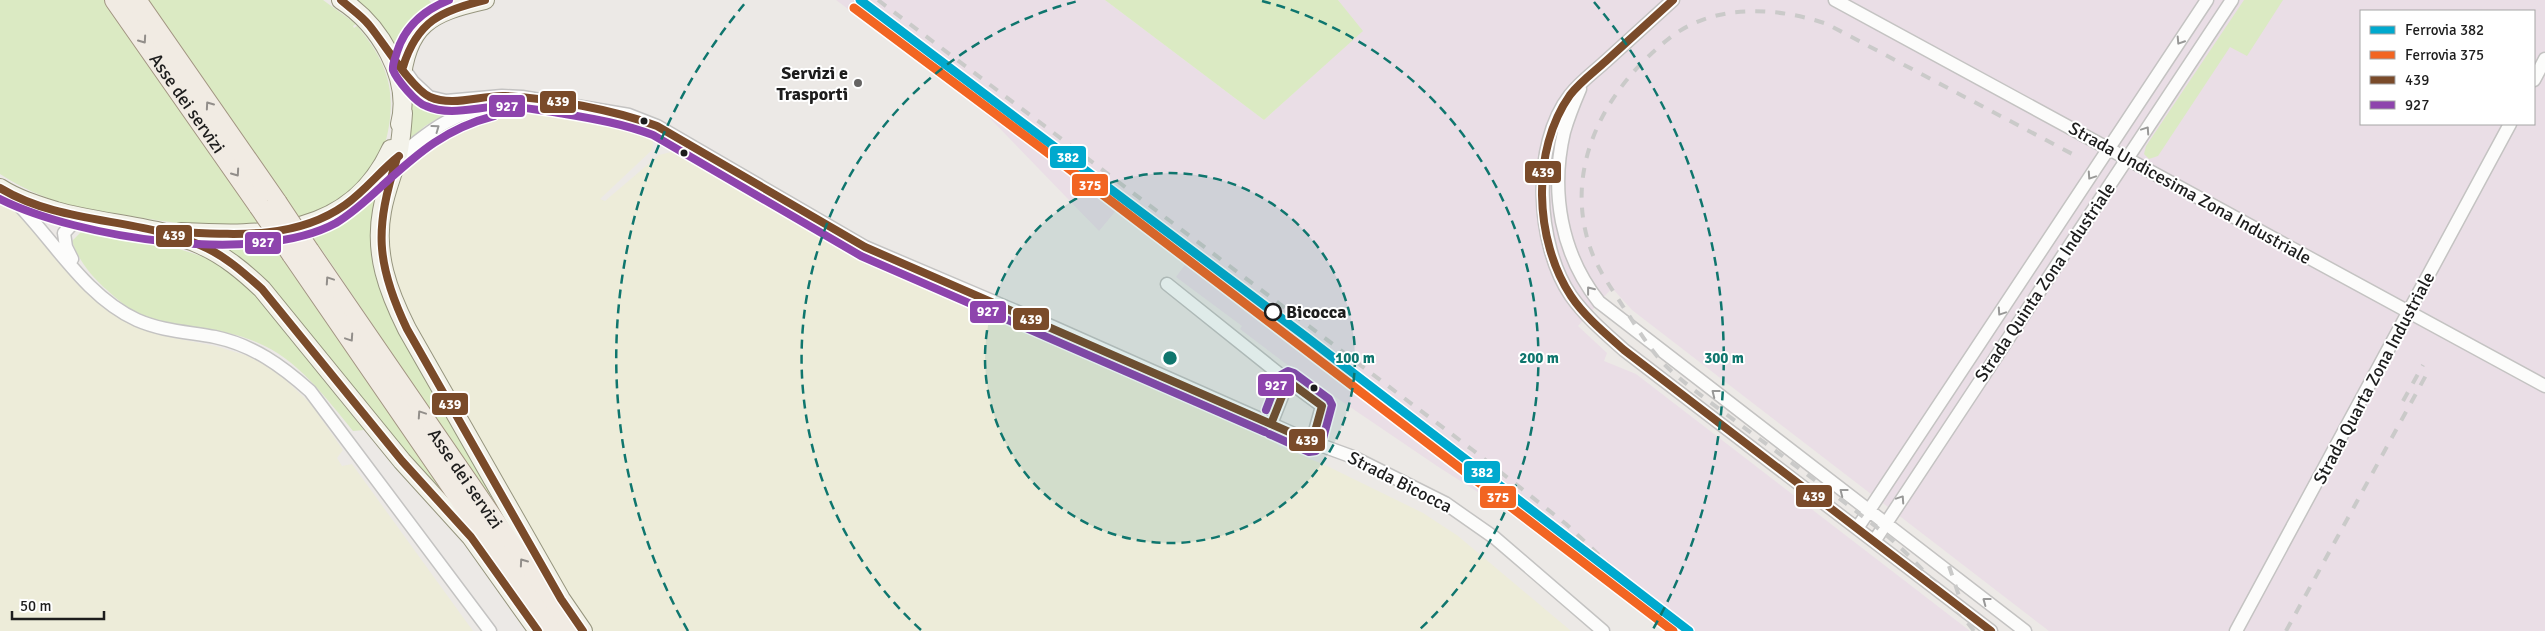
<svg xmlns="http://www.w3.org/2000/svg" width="2545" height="631" viewBox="0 0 2545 631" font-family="Signika,sans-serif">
	<rect width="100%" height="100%" fill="#ece9e6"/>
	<path fill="#eadee6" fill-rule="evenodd" d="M836,0H1105L1264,120L1362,31L1338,0H2545V631H2049L1632,310L1612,288L1578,326L1607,353L1604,361L1636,374L1970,631H1670L1567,549L1437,466L1328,392L1326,394L1240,329L1242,326L1176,277L1190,258L1118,208L1099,231L979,107ZM2361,11H2534V124H2361Z"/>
	<path fill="#edecd9" d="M505,111H540L608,119L655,133L652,150L600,199L605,201L659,155L675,151L687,152L866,255L1276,438L1278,446L1325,465L1423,513L1458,536L1571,631H592L518,511L412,324L388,267L387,211L400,175L411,159L439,131L480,113Z
		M0,201L15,210L32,226L76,283L106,309L131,324L159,335L215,346L248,356L276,371L311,404L343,450L337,458L342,466L352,464L473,631H0Z"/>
	<path fill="#dbeac3" d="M0,0H104L247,207L287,201L148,0H323L356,24L353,26L354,28L357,26C391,66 398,97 384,148L381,147L383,151C365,180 342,205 303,217C243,235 175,224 114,213C100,211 84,209 69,205C45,198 21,188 0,174Z
		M351,0H429L437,9C416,22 408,30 397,52Z
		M1105,0H1338L1363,31L1264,120Z
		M2244,0H2283L2247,56L2230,47L2158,156L2149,159L2144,154L2146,146Z
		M409,98L420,107L448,113L425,126L406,143Z
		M375,188L378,191L372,210L371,254L376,276L390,314L507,518L505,520L322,250L281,257L449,501L208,240C272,243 331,240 375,188Z
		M81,232C119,234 190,247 222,266C238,275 250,289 261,303L364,430L353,431C325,397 298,359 256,342C220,326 177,329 141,315C129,310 117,299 107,290C92,277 78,260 72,241Z"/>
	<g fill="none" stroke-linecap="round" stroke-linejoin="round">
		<defs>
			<path id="street" d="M1673,0C1651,20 1628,41 1606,61C1594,72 1580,82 1570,95C1531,145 1536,245 1571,296C1586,317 1605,333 1624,350L1991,631
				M1835,0L2545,386
				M401,65L413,82L429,97L446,101L502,96L522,97L629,115L657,126L865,247L1053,327L1312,442L1353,457L1445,503L1495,538L1603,631
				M2534,80L2545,59
				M1580,89C1574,103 1568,118 1564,132C1550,192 1561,254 1599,302L2025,631
				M396,159C434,127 455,111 505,104
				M12,198C52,237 84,296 137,320C162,331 189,332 215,337C253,345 282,366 310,391L490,631
				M72,259L66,247L64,233L73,223L85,219
				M1167,284L1288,381
				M1271,424L1288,381L1322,406L1312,442
				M1858,527L2207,0
				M1875,540L2232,0
				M2236,631L2510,124"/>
			<path id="secondary" d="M341,0C379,24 412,78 400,124
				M401,84C406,24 431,12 485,0
				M403,113C402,128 401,144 397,159C392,176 385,193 382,211C374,254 388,291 407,329L561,599L583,631
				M0,188C17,199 37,205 56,211C101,224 160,226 201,245C225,256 243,271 262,289L402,461L471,537L538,631
				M181,232C265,236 350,238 391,149"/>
			<g id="primary">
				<path id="s1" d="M115,0L259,206"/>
				<path d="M136,0L277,203"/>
				<path id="s2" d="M309,251L570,631"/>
				<path d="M292,254L551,631"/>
			</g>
		</defs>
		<use href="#street" stroke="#c4c3c2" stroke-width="15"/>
		<use href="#secondary" stroke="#96957e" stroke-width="20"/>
		<use href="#primary" stroke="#a29582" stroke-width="22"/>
		<use href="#street" stroke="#fcfcfb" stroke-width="12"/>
		<use href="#secondary" stroke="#f3f2e9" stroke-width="18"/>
		<use href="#primary" stroke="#f1ebe3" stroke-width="20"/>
		<path stroke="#cacac9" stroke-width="4" stroke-dasharray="10 10" stroke-linecap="butt" d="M878,0L1474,451L1566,524L1632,586
			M2403,401L2423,365
			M1949,566L1965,614
			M1974,631C1945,594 1916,559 1879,529C1833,493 1785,458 1738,423C1713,404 1688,387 1666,366C1649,349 1637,327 1624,308C1612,289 1598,270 1591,250C1561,167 1607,86 1671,37C1715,3 1778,7 1827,24L2078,157
			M2286,631L2430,368"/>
		<defs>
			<path id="primary-bridge" d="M277,203L309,251
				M259,206L292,254"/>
		</defs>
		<use href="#primary-bridge" stroke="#a29582" stroke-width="22" stroke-linecap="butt"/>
		<use href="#primary-bridge" stroke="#f1ebe3" stroke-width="20"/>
		<defs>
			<path id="bus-1" d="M341,0C350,8 362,16 369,25C383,42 412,89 430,97C453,107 481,95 505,96C550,98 615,110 657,126L865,247L1271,424
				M1673,0C1651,20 1628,41 1606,61C1594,72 1580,82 1570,95C1531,150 1534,240 1571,296C1585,317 1606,334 1624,350L1991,631
				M403,67C417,21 441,11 485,0
				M397,158C375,228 375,262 407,329L561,599L583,631
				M0,188C61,225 136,217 200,245C224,255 243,272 262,289L402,461L471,537L538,631
				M182,232C238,235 297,239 345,205C365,191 380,171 399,156
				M1288,381L1322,406L1312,442L1271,424Z"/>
			<path id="bus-2" d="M449,0C424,10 405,26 397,52C396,57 392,64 393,70C397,80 416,103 426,106C451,117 479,106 505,106C525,107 545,111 565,114C595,119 624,124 653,135L861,256L1265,432
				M0,199C78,238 257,266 336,223C353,213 369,198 383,185C419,152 447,128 494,116
				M1266,410L1279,376L1288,371L1294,373L1329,399L1332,405L1321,446L1316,451L1309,452L1269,434"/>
		</defs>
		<use href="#bus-1" stroke="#fff" stroke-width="11"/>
		<use href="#bus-2" stroke="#fff" stroke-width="11"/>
		<use href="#bus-1" stroke="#7a4b2a" stroke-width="8"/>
		<use href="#bus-2" stroke="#8e44ad" stroke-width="8"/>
		<defs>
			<path id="rail-1" d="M860,0L1305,336L1689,631"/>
			<path id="rail-2" d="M854,8L1060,162L1673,631"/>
		</defs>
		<use href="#rail-1" stroke="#fff" stroke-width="12"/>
		<use href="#rail-2" stroke="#fff" stroke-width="12"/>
		<use href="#rail-1" stroke="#00a9ce" stroke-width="9"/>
		<use href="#rail-2" stroke="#f26522" stroke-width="9"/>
	</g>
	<defs><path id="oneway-chevron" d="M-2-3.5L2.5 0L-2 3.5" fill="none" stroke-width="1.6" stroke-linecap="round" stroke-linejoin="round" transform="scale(1.25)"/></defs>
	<g stroke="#928e8a">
		<use href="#oneway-chevron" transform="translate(143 40) rotate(55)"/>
		<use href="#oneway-chevron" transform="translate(209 105) rotate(-125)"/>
		<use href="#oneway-chevron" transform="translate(236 173) rotate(55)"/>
		<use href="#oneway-chevron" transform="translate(329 280) rotate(-124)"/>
		<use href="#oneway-chevron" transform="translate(350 338) rotate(56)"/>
		<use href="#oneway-chevron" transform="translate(421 414) rotate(-124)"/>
		<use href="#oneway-chevron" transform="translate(523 562) rotate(-125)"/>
	</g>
	<g stroke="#989897">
		<use href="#oneway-chevron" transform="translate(2180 41) rotate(123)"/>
		<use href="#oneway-chevron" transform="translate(436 128) rotate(-36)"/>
		<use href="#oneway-chevron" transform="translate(2146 130) rotate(-56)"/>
		<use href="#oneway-chevron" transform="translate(2091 176) rotate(124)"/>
		<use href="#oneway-chevron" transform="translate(1590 290) rotate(-128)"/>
		<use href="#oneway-chevron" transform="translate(2001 312) rotate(124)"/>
		<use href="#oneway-chevron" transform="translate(1715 393) rotate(-142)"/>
		<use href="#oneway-chevron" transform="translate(1843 492) rotate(-142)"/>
		<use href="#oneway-chevron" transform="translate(1901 499) rotate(-56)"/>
		<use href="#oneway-chevron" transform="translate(1986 601) rotate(-143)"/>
	</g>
	<circle cx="1170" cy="358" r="185" fill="#0f766e" fill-opacity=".12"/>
	<g fill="none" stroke="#0f766e" stroke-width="2.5" stroke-dasharray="9 6">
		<circle cx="1170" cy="358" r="185"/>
		<path d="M921 630A369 369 0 0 1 1078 1M1262 1A369 369 0 0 1 1419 630"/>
		<path d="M688 631A554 554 0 0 1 746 2M1594 2A554 554 0 0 1 1652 631"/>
	</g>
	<circle fill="#656463" stroke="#fff" stroke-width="2" cx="858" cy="83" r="5"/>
	<g fill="#1d1d1d" stroke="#fff" stroke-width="2">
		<circle cx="644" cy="121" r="4.5"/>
		<circle cx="684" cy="153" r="4.5"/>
		<circle cx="1314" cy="388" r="4.5"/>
	</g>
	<circle fill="#fff" stroke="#1d1d1d" stroke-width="2.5" cx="1273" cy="312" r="8"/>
	<g text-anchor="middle" stroke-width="4" stroke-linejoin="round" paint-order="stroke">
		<g font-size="18" font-weight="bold" fill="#1d1d1d" stroke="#fff" text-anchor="end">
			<text x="848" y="79">Servizi e<tspan x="848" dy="21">Trasporti</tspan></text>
		</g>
		<g font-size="18" fill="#1d1d1d" stroke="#fff">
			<text dy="6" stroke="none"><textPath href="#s1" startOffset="126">Asse dei servizi</textPath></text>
			<text transform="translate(2190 193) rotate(29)" y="6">Strada Undicesima Zona Industriale</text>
			<text transform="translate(2045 282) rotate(-56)" y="6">Strada Quinta Zona Industriale</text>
			<text transform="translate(2374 378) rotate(-62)" y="6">Strada Quarta Zona Industriale</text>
			<text dy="6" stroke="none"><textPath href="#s2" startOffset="276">Asse dei servizi</textPath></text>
			<text transform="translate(1400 482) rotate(27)" y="6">Strada Bicocca</text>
		</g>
		<g font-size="18" font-weight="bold" fill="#1d1d1d" stroke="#fff" text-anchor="start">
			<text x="1286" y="318">Bicocca</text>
		</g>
	</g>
	<circle cx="1170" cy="358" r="8" fill="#0f766e" stroke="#fff" stroke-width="2.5"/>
	<g font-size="15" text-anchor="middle" font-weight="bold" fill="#0f766e" stroke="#fff" stroke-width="4" stroke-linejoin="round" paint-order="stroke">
		<text x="1355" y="363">100 m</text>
		<text x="1539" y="363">200 m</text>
		<text x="1724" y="363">300 m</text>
	</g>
	<g stroke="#fff" stroke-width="2">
		<rect x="539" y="90" width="38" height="24" rx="5" fill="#7a4b2a"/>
		<rect x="488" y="94" width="38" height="24" rx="5" fill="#8e44ad"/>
		<rect x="1049" y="145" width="38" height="24" rx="5" fill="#00a9ce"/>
		<rect x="1524" y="160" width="38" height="24" rx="5" fill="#7a4b2a"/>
		<rect x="1071" y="173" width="38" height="24" rx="5" fill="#f26522"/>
		<rect x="155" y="224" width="38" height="24" rx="5" fill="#7a4b2a"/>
		<rect x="244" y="231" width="38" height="24" rx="5" fill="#8e44ad"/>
		<rect x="969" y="300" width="38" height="24" rx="5" fill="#8e44ad"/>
		<rect x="1012" y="307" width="38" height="24" rx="5" fill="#7a4b2a"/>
		<rect x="1257" y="373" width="38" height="24" rx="5" fill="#8e44ad"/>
		<rect x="431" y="392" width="38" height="24" rx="5" fill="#7a4b2a"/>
		<rect x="1288" y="428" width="38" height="24" rx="5" fill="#7a4b2a"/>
		<rect x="1463" y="460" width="38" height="24" rx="5" fill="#00a9ce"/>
		<rect x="1795" y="484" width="38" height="24" rx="5" fill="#7a4b2a"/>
		<rect x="1479" y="485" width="38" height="24" rx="5" fill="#f26522"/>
	</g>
	<g font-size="14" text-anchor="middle" font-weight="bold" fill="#fff">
		<text x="558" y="106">439</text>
		<text x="507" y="111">927</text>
		<text x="1068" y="162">382</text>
		<text x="1543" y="177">439</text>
		<text x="1090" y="190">375</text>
		<text x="174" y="240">439</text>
		<text x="263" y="247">927</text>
		<text x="988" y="316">927</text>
		<text x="1031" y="324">439</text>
		<text x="1276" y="390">927</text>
		<text x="450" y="409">439</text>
		<text x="1307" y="445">439</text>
		<text x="1482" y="477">382</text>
		<text x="1814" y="501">439</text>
		<text x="1498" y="502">375</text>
	</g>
	<rect x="2360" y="10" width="175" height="115" fill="#ffffff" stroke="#a5a5a5"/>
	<rect x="2370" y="26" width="25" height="8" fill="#00a9ce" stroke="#a5a5a5"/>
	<text x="2405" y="35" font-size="15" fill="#1d1d1d">Ferrovia 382</text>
	<rect x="2370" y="51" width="25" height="8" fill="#f26522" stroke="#a5a5a5"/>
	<text x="2405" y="60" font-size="15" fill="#1d1d1d">Ferrovia 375</text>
	<rect x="2370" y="76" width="25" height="8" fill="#7a4b2a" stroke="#a5a5a5"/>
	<text x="2405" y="85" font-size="15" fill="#1d1d1d">439</text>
	<rect x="2370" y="101" width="25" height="8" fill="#8e44ad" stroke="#a5a5a5"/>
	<text x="2405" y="110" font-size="15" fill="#1d1d1d">927</text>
	<path d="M12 611v8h92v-8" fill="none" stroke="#1d1d1d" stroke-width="2.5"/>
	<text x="20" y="611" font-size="15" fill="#1d1d1d" stroke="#ffffff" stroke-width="4" paint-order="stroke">50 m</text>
</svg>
